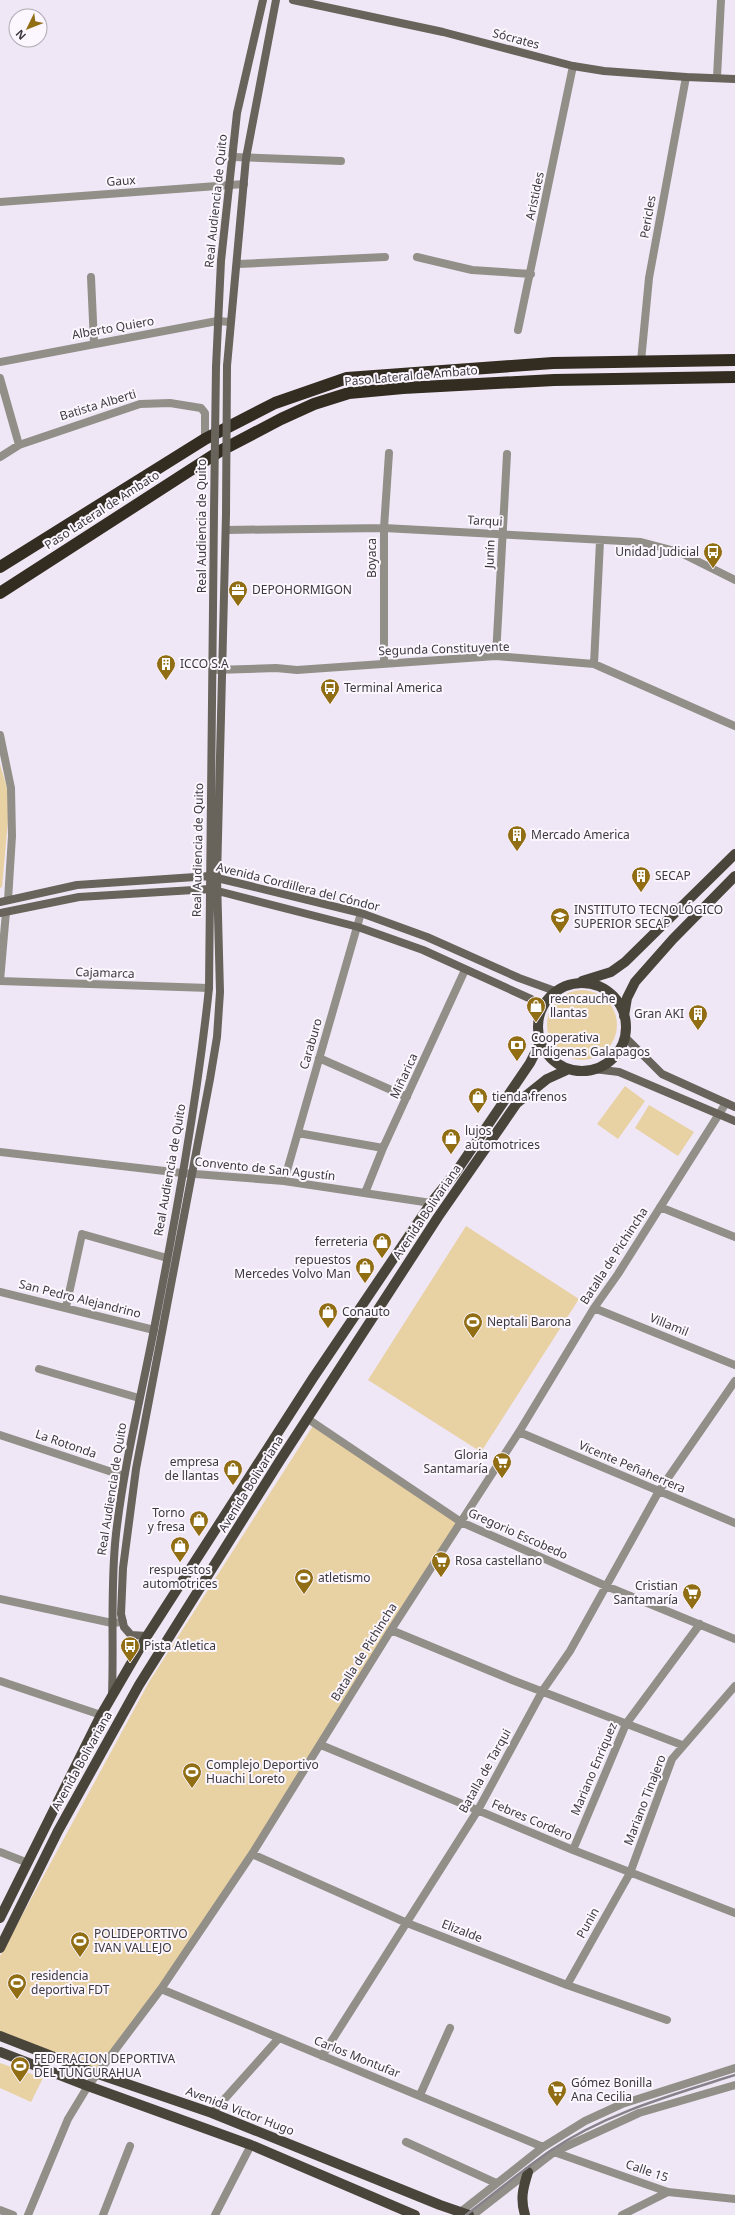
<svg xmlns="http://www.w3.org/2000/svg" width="735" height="2215" viewBox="0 0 735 2215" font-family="'Noto Sans',sans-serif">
	<rect width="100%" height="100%" fill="#f0e7f6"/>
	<path fill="#e8d1a3" d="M0,764L10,798L2,887L0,888Z
		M547 1025a35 35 0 1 1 70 0a35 35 0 1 1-70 0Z
		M625,1086L645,1101L618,1139L597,1124Z
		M649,1105L694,1132L678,1156L635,1128Z
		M466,1226L579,1299L481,1452L368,1380Z
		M316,1421L461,1523L256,1846L98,2074L0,2036V1956L149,1682Z
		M0,2063L43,2078L31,2102L0,2088Z"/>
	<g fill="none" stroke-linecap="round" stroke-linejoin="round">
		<path stroke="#928f89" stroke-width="8" d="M717,77L721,0
			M233,157L341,161
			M0,202L244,184
			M417,257L472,270L531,274
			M238,264L385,257
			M91,277L94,343
			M518,330L573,66
			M641,361L649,278L686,77
			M0,362L217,321L230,322
			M0,378L19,445
			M0,457L19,445L140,404L170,403L201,408L205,413V439
			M226,530L384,528L641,542L679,552L735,580
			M496,656L507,454
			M384,663V528L389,453
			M594,664L600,541
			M214,670L276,668L297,670L496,656L594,664L735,726
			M0,735L11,788L12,836L8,900
			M0,981L209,988
			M0,981L6,912
			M319,1058L407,1097
			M298,1133L383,1148
			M0,1152L182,1173L284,1181L431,1203
			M284,1181L361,913
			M365,1193L383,1148L465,970
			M660,1207L735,1237
			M0,1292L154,1330
			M66,1307L82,1234L167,1258
			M594,1308L735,1365
			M39,1369L139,1398
			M308,1419L461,1522L606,1586L735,1639
			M519,1432L735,1523
			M0,1435L124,1476
			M0,1599L112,1623L123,1622
			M391,1630L512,1680L682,1745
			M0,1681L101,1715
			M321,1745L573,1850L735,1913
			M573,1850L626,1724L700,1624
			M0,1852L28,1863
			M252,1854L407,1923L567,1985L667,2020
			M567,1985L630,1873L672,1759L735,1686
			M161,1989L543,2147
			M322,2056L478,1810L543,1690L570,1651L659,1491L735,1381
			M420,2095L450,2028
			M212,2113L279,2038
			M406,2142L496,2183
			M554,2152L668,2192L735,2199
			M0,2210L13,2215
			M458,2214L543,2147L585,2121L622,2104L735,2068
			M28,2215L68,2119L88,2086L161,1989L252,1854L391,1630L519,1432L594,1308L618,1274L726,1103
			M103,2215L130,2146
			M215,2215L251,2145
			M473,2215L554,2152L639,2113L735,2085
			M622,2215L668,2192"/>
		<path stroke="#68635b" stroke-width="8" d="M293,0L443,32L573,66L604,71L686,77L735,79
			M227,366L246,158L276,0
			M216,367L221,261L237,113L263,0
			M0,902L77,885L210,876L217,878L361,913L427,937L519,978L555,991
			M0,913L79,897L210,889L358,927L423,950L531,999L541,1008
			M625,1037L662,1074L735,1107
			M594,1069L619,1072L735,1121
			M147,1636L131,1635L124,1627L121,1614L123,1568L136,1469L210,1079L217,1037L220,992L217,878L226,514
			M112,1695C114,1641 110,1587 116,1534C124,1464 141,1397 154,1329C176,1216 197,1102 209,988L214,512"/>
		<path stroke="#4a453b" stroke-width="10" d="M582,981L611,972L625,962L735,854
			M538 1027a44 44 0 1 1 88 0a44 44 0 1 1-88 0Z
			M624,1016L627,998L635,982L673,939L735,876
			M0,1918L101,1715L147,1636L313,1378L431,1203L456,1172L530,1063L540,1043
			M0,1948L58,1831L139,1685L279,1462L438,1217L517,1103L547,1079L569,1069
			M0,2036L98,2074L212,2113L440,2205L469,2215
			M0,2052L88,2086L251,2145L415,2215
			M525,2215C520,2199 523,2188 528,2172"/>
		<path stroke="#322c21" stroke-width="12" d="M0,567L205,439L275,403L347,378L553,363L735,360
			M0,593L220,451L281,419L314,404L349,393L403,388L554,380L735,377"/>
		<path stroke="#87818a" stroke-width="2.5" d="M466,2215C494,2194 521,2171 550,2151C606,2113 672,2095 735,2075"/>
		<path stroke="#68635b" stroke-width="8" d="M214,512L216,367
			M226,514L227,366"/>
	</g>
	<defs>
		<symbol id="bus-pin" viewBox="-11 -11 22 30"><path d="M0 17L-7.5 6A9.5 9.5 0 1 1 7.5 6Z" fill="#916d13" stroke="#fcf6ff"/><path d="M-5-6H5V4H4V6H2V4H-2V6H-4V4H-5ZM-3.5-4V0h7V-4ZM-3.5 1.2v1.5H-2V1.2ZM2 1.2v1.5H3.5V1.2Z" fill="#fff"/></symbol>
		<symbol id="office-pin" viewBox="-11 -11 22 30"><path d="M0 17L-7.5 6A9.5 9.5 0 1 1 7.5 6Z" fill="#916d13" stroke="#fcf6ff"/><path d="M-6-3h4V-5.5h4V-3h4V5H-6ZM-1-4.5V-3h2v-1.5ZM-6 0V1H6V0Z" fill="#fff"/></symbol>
		<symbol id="building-pin" viewBox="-11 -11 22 30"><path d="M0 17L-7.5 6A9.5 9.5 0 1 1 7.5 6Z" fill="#916d13" stroke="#fcf6ff"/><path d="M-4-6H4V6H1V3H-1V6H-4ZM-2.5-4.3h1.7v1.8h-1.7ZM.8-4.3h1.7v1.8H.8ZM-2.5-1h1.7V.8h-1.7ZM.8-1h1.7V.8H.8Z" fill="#fff"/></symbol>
		<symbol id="university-pin" viewBox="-11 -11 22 30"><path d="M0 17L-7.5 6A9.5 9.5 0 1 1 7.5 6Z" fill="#916d13" stroke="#fcf6ff"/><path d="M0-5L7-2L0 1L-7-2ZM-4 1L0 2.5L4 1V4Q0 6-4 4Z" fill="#fff"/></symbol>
		<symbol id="shop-pin" viewBox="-11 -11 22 30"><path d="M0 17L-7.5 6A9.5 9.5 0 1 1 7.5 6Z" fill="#916d13" stroke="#fcf6ff"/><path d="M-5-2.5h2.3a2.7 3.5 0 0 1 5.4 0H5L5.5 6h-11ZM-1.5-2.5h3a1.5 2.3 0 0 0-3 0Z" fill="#fff"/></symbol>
		<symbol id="bank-pin" viewBox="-11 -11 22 30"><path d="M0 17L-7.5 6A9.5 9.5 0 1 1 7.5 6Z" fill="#916d13" stroke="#fcf6ff"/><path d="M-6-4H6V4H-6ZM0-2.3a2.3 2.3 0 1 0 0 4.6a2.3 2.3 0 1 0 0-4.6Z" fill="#fff"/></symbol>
		<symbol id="stadium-pin" viewBox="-11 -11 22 30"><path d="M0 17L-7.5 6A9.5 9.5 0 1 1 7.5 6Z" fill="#916d13" stroke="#fcf6ff"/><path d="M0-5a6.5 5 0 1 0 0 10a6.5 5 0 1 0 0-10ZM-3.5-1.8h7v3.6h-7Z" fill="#fff"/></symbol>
		<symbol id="supermarket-pin" viewBox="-11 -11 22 30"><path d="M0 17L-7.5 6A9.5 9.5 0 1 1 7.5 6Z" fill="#916d13" stroke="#fcf6ff"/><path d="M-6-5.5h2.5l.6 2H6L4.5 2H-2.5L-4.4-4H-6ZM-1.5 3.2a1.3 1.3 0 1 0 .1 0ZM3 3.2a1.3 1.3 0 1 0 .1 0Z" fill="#fff"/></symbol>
	</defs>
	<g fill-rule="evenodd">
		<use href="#bus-pin" x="702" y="541" width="22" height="30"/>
		<use href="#office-pin" x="227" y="579" width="22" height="30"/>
		<use href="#building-pin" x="155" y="653" width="22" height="30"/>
		<use href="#bus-pin" x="319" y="677" width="22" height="30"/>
		<use href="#building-pin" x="506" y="824" width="22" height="30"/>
		<use href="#building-pin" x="630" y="865" width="22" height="30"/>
		<use href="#university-pin" x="549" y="906" width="22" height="30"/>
		<use href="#shop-pin" x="525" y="995" width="22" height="30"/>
		<use href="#building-pin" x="687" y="1003" width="22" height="30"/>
		<use href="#bank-pin" x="506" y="1034" width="22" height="30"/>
		<use href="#shop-pin" x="467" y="1086" width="22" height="30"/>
		<use href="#shop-pin" x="440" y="1127" width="22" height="30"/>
		<use href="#shop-pin" x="371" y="1231" width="22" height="30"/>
		<use href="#shop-pin" x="354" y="1256" width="22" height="30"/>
		<use href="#shop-pin" x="317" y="1301" width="22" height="30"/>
		<use href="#stadium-pin" x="462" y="1311" width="22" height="30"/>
		<use href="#supermarket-pin" x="491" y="1451" width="22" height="30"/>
		<use href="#shop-pin" x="222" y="1458" width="22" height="30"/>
		<use href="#shop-pin" x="188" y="1509" width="22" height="30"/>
		<use href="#shop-pin" x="169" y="1535" width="22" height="30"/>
		<use href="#supermarket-pin" x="430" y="1550" width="22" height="30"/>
		<use href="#stadium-pin" x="293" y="1567" width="22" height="30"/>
		<use href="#supermarket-pin" x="681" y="1582" width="22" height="30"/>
		<use href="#bus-pin" x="119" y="1635" width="22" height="30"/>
		<use href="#stadium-pin" x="181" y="1761" width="22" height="30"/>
		<use href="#stadium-pin" x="69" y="1930" width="22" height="30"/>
		<use href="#stadium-pin" x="6" y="1972" width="22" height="30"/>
		<use href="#stadium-pin" x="9" y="2055" width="22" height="30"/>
		<use href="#supermarket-pin" x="546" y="2079" width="22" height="30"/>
	</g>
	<g text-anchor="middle" stroke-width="4" stroke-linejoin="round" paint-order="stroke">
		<g font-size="12" fill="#3c393e" stroke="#fcf6ff">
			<text transform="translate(516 39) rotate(15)" y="4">Sócrates</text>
			<text transform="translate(121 181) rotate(-4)" y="4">Gaux</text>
			<text transform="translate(535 196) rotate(-78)" y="4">Aristides</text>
			<text transform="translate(216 201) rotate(-84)" y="4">Real Audiencia de Quito</text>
			<text transform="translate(648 217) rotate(-80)" y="4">Pericles</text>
			<text transform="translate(113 328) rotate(-10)" y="4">Alberto Quiero</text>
			<text transform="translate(411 376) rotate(-5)" y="4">Paso Lateral de Ambato</text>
			<text transform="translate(98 405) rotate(-17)" y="4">Batista Alberti</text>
			<text transform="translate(102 510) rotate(-33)" y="4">Paso Lateral de Ambato</text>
			<text transform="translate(485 521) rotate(3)" y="4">Tarqui</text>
			<text transform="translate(202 526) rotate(-90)" y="4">Real Audiencia de Quito</text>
			<text transform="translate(490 554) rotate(-87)" y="4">Junín</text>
			<text transform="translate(372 558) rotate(-90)" y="4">Boyaca</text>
			<text transform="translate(444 649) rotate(-2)" y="4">Segunda Constituyente</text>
			<text transform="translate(198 850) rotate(-89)" y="4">Real Audiencia de Quito</text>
			<text transform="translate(298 887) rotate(14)" y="4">Avenida Cordillera del Cóndor</text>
			<text transform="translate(105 973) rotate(2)" y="4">Cajamarca</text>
			<text transform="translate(311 1044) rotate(-74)" y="4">Caraburo</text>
			<text transform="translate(404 1076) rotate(-65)" y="4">Miñarica</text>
			<text transform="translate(265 1169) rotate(6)" y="4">Convento de San Agustín</text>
			<text transform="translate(170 1170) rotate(-80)" y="4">Real Audiencia de Quito</text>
			<text transform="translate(427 1212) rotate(-56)" y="4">Avenida Bolivariana</text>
			<text transform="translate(614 1256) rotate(-57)" y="4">Batalla de Pichincha</text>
			<text transform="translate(80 1299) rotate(14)" y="4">San Pedro Alejandrino</text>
			<text transform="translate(669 1325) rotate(22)" y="4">Villamil</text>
			<text transform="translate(66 1444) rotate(19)" y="4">La Rotonda</text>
			<text transform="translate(632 1467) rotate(23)" y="4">Vicente Peñaherrera</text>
			<text transform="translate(251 1484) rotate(-58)" y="4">Avenida Bolivariana</text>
			<text transform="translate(112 1489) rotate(-81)" y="4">Real Audiencia de Quito</text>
			<text transform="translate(518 1534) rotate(24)" y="4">Gregorio Escobedo</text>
			<text transform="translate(364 1652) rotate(-58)" y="4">Batalla de Pichincha</text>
			<text transform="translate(82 1761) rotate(-61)" y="4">Avenida Bolivariana</text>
			<text transform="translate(594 1769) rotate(-67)" y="4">Mariano Enriquez</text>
			<text transform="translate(485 1771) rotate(-61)" y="4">Batalla de Tarqui</text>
			<text transform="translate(645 1800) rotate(-69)" y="4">Mariano Tinajero</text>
			<text transform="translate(532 1820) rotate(23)" y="4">Febres Cordero</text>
			<text transform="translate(588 1923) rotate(-61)" y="4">Punin</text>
			<text transform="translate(462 1931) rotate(21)" y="4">Elizalde</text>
			<text transform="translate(357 2057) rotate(22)" y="4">Carlos Montufar</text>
			<text transform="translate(240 2111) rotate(21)" y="4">Avenida Victor Hugo</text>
			<text transform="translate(647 2171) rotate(19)" y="4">Calle 15</text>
		</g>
		<g font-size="12" fill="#3c393e" stroke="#fcf6ff" text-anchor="start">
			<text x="699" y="556" text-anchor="end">Unidad Judicial</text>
			<text x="252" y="594">DEPOHORMIGON</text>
			<text x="180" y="668">ICCO S.A</text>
			<text x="344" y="692">Terminal America</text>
			<text x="531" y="839">Mercado America</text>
			<text x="655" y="880">SECAP</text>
			<text x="574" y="914">INSTITUTO TECNOLÓGICO<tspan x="574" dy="14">SUPERIOR SECAP</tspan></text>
			<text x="550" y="1003">reencauche<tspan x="550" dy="14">llantas</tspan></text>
			<text x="684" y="1018" text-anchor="end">Gran AKI</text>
			<text x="531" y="1042">Cooperativa<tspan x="531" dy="14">Indigenas Galapagos</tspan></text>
			<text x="492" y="1101">tienda frenos</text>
			<text x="465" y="1135">lujos<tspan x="465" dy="14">automotrices</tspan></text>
			<text x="368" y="1246" text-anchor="end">ferreteria</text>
			<text x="351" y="1264" text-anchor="end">repuestos<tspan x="351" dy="14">Mercedes Volvo Man</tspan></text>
			<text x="342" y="1316">Conauto</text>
			<text x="487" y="1326">Neptali Barona</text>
			<text x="488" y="1459" text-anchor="end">Gloria<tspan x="488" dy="14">Santamaría</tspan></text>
			<text x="219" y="1466" text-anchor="end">empresa<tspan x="219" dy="14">de llantas</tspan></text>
			<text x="185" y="1517" text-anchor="end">Torno<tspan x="185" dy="14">y fresa</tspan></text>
			<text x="455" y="1565">Rosa castellano</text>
			<text x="180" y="1574" text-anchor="middle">respuestos<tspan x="180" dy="14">automotrices</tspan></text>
			<text x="318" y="1582">atletismo</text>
			<text x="678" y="1590" text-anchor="end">Cristian<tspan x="678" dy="14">Santamaría</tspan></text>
			<text x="144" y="1650">Pista Atletica</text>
			<text x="206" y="1769">Complejo Deportivo<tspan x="206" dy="14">Huachi Loreto</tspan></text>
			<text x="94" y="1938">POLIDEPORTIVO<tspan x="94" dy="14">IVAN VALLEJO</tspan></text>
			<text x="31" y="1980">residencia<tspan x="31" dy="14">deportiva FDT</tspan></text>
			<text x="34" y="2063">FEDERACION DEPORTIVA<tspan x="34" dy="14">DEL TUNGURAHUA</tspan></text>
			<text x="571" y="2087">Gómez Bonilla<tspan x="571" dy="14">Ana Cecilia</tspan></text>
		</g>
	</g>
	<g transform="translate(28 28) rotate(227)"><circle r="19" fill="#fcf6ff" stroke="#afaab2"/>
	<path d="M0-3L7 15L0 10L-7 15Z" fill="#916d13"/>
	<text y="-6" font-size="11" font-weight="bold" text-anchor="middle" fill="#3c393e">N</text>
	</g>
</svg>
